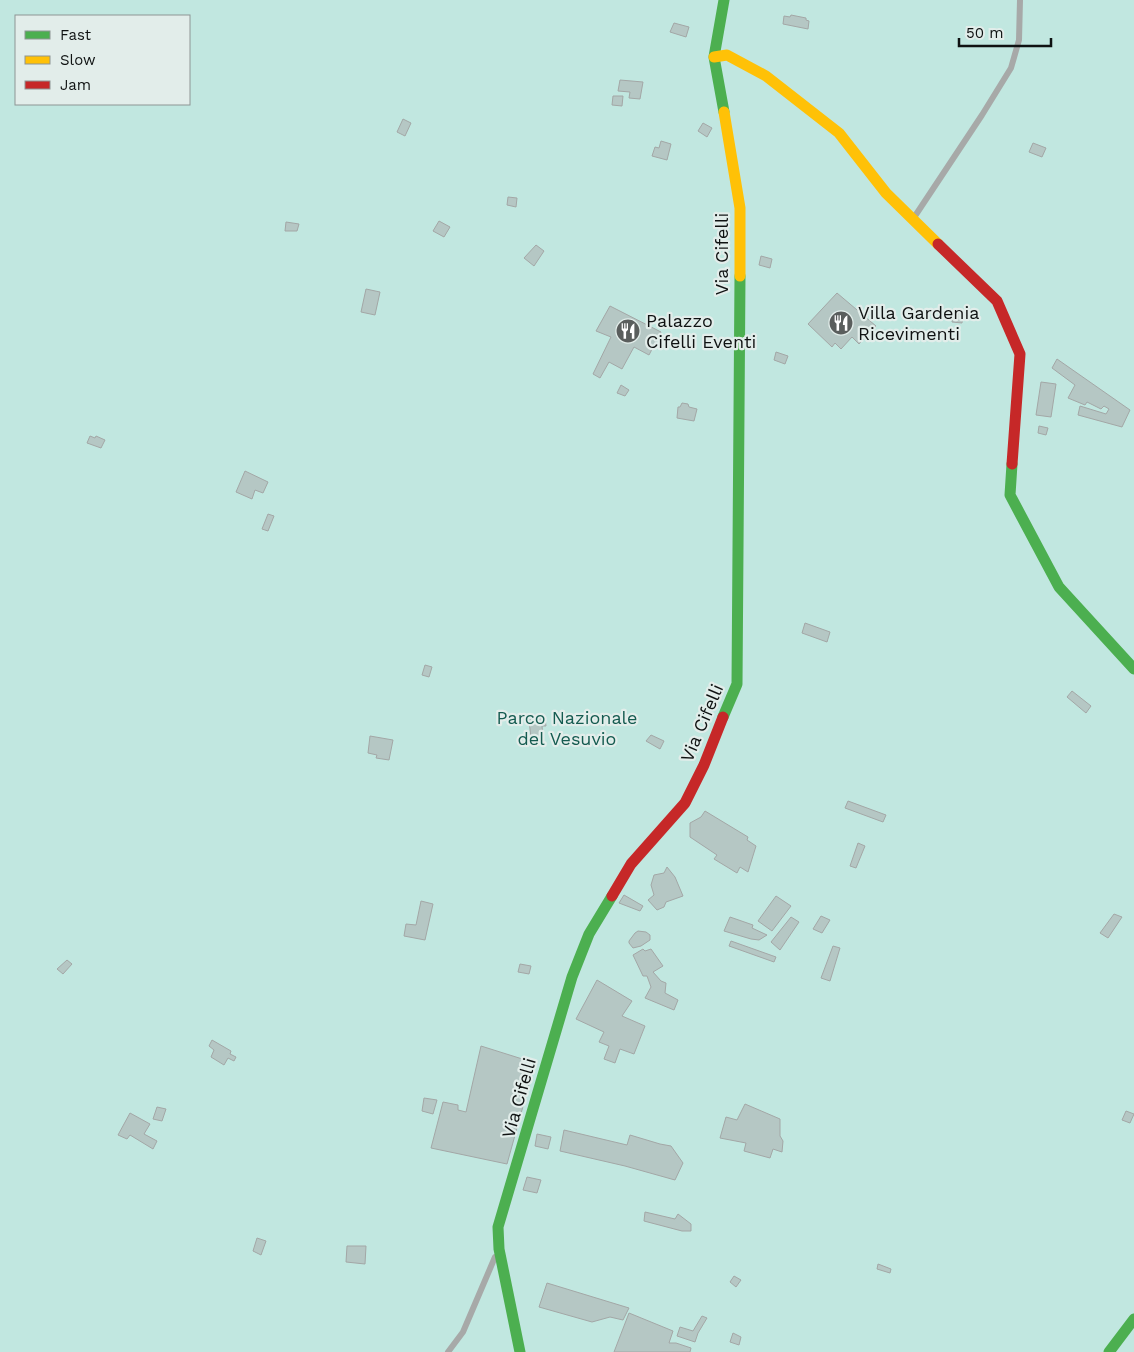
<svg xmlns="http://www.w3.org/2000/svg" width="1134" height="1352" viewBox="0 0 1134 1352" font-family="'Work Sans',sans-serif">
	<rect width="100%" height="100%" fill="#e5eae9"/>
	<path fill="#c1e7e0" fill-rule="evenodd" d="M0,0H1134V1352H0ZM16,16H189V104H16Z"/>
	<path fill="#b5c7c4" stroke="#a3a7a6" d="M791,15L806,18V20L809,21L808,29L783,24L784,16L790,17Z
		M674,23L689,27L686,37L670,32Z
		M620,80L643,82L640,99L629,98L630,92L618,91Z
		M613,96H623L622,106L612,105Z
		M403,119L411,123L405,136L397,132Z
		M703,123L712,128L707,137L698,131Z
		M661,141L671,144L667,160L652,156L655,147L659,148Z
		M1033,143L1046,148L1042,157L1029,152Z
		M508,197L517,198L516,207L507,205Z
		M439,221L450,227L444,237L433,231Z
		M286,222L299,224L297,231H285Z
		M536,245L544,251L534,266L524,258Z
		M761,256L772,259L770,268L759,265Z
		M366,289L380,292L375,315L361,312Z
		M837,293L876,326L859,344L852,337L841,349L835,343L832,347L808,324Z
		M610,306L661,332L649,355L634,347L622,369L609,362L600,378L593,374L611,337L596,331Z
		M953,313L963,314L962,323L952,322Z
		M776,352L788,356L785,364L774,360Z
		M1057,359L1130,410L1122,427L1078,415L1080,406L1106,414L1109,409L1104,406L1101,409L1087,402L1085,405L1068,398L1075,385L1052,368Z
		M1041,382L1056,384L1051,417L1036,415Z
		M621,385L629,390L625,396L617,393Z
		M682,403L688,404L689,407L697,409L694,421L677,418L678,407H680Z
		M1039,426L1048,428L1046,435L1038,433Z
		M90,436L95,438L96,436L105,440L101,448L87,443Z
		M245,471L268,482L263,493L255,490L252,499L236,492Z
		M268,514L274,516L268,531L262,529Z
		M805,623L830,632L827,642L802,633Z
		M425,665L432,667L429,677L422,675Z
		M1072,691L1091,706L1086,713L1067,697Z
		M545,718L546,726H542L543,736L531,738L529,720Z
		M651,735L664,741L660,749L646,741Z
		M370,736L393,740L389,760L376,758L377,755L368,753Z
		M848,801L886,815L883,822L845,808Z
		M705,811L748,837L747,840L756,846L748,872L740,867L737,873L714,859L717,855L690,837V823L701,817Z
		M858,843L865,846L856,868L850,866Z
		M667,867L675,877L683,896L666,902L664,907L657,910L648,900L654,895L651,885L654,875L664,873Z
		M624,895L643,906L640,911L619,903Z
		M776,896L791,906L772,931L758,921Z
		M421,901L433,904L425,940L404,936L406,924L416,925Z
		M1114,914L1122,917L1108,938L1100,933Z
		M821,916L830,920L822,933L813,929Z
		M730,917L753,925L752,928L767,935L759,940L751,939L724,931Z
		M791,917L799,922L780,950L771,942Z
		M638,931L646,932L650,935V940L641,946L633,948L629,943V941L635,933Z
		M731,941L776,957L774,962L729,946Z
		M833,946L840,948L830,981L821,978Z
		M643,949L645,951L651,949L663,966L653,972L661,981L666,983L665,993L678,1000L674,1010L645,998L651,987L647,976H643L633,955Z
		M67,960L72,964L63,974L57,969Z
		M520,964L531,966L529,974L518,972Z
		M597,980L632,1001L622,1016L645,1026L634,1054L620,1049L615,1063L604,1059L609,1046L599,1042L604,1032L576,1019Z
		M212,1040L231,1051L230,1054L236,1057L234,1061L228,1058L224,1065L211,1057L214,1050L209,1046Z
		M481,1046L535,1063L507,1164L431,1148L443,1102L458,1105V1110L466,1112Z
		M424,1098L437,1100L433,1114L422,1111Z
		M745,1104L780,1119V1136L783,1141L782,1152L773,1149L770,1158L744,1151L746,1143L720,1138L726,1117L737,1120Z
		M157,1107L166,1109L162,1121L153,1119Z
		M1126,1111L1134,1114L1130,1123L1122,1120Z
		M130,1113L150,1124L144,1134L157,1141L153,1149L130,1135L127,1139L118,1135Z
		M564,1130L627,1145L630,1135L660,1144L671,1146L683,1163L675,1180L625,1166L560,1151Z
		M537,1134L551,1137L548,1149L535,1146Z
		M527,1177L541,1180L537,1193L523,1190Z
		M645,1212L675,1219L678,1214L691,1224V1231H682L644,1221Z
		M257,1238L266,1241L261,1255L253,1251Z
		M347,1246H366L365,1264L346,1262Z
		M878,1264L891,1269L890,1273L877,1269Z
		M734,1276L741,1280L736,1287L730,1282Z
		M547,1283L629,1308L623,1320L610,1317L592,1322L539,1307Z
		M629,1313L673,1331L669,1343H676L691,1348L690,1352H614Z
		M702,1316L707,1318L698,1333L695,1342L677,1336L680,1327L693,1331Z
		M733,1333L741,1337L739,1345L730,1342Z"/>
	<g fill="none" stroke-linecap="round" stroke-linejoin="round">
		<path stroke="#a7a9a8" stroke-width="6" d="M913,219L982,115L1011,68L1019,40L1020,0
			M448,1352L463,1332L495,1257"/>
		<path stroke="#4caf50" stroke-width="11" d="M724,112L714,57L724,0
			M1012,464L1010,495L1059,587L1134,669
			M723,717L737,684L740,276
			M520,1352L499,1249L498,1227L572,977L589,934L612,896
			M1109,1352L1134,1319"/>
		<path stroke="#ffc107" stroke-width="11" d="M714,57L727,55L766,76L839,133L886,193L938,244
			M724,112L740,208V276"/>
		<path stroke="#c62828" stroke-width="11" d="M938,244L997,301L1020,354L1012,464
			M612,896L631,864L685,803L704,765L723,717"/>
	</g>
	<defs>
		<symbol id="restaurant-disc" viewBox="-11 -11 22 22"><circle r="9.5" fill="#5a5e5d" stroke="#e2edea"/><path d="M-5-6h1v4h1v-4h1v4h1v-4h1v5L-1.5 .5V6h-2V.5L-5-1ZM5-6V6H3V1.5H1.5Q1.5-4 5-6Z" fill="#fff"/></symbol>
	</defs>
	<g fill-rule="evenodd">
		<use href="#restaurant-disc" x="827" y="309" width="28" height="28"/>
		<use href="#restaurant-disc" x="614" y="317" width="28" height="28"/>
	</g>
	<g text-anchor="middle" stroke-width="4.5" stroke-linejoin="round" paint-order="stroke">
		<g font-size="18" fill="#0f1212" stroke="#e2edea">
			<text transform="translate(722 254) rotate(-90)" y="6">Via Cifelli</text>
			<text transform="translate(702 723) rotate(-67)" y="6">Via Cifelli</text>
			<text transform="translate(519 1098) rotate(-74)" y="6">Via Cifelli</text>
		</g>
		<g font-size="18" fill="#0f1212" stroke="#e2edea" text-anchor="start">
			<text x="858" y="319">Villa Gardenia<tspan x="858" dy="21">Ricevimenti</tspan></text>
			<text x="646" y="327">Palazzo<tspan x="646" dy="21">Cifelli Eventi</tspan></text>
		</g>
		<g font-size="18" fill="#145b50" stroke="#e2edea">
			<text x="567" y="724">Parco Nazionale<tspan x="567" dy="21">del Vesuvio</tspan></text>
		</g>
	</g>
	<rect x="15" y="15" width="175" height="90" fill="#e2edea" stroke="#8e9594"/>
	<rect x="25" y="31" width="25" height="8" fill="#4caf50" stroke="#8e9594"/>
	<text x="60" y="40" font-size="15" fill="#0f1212">Fast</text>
	<rect x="25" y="56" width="25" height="8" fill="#ffc107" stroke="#8e9594"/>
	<text x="60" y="65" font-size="15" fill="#0f1212">Slow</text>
	<rect x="25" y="81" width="25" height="8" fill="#c62828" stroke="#8e9594"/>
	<text x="60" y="90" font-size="15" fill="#0f1212">Jam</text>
	<path d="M959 38v8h92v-8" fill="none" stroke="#0f1212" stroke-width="2.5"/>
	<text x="966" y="38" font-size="15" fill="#0f1212" stroke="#e2edea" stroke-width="4" paint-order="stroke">50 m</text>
</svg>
